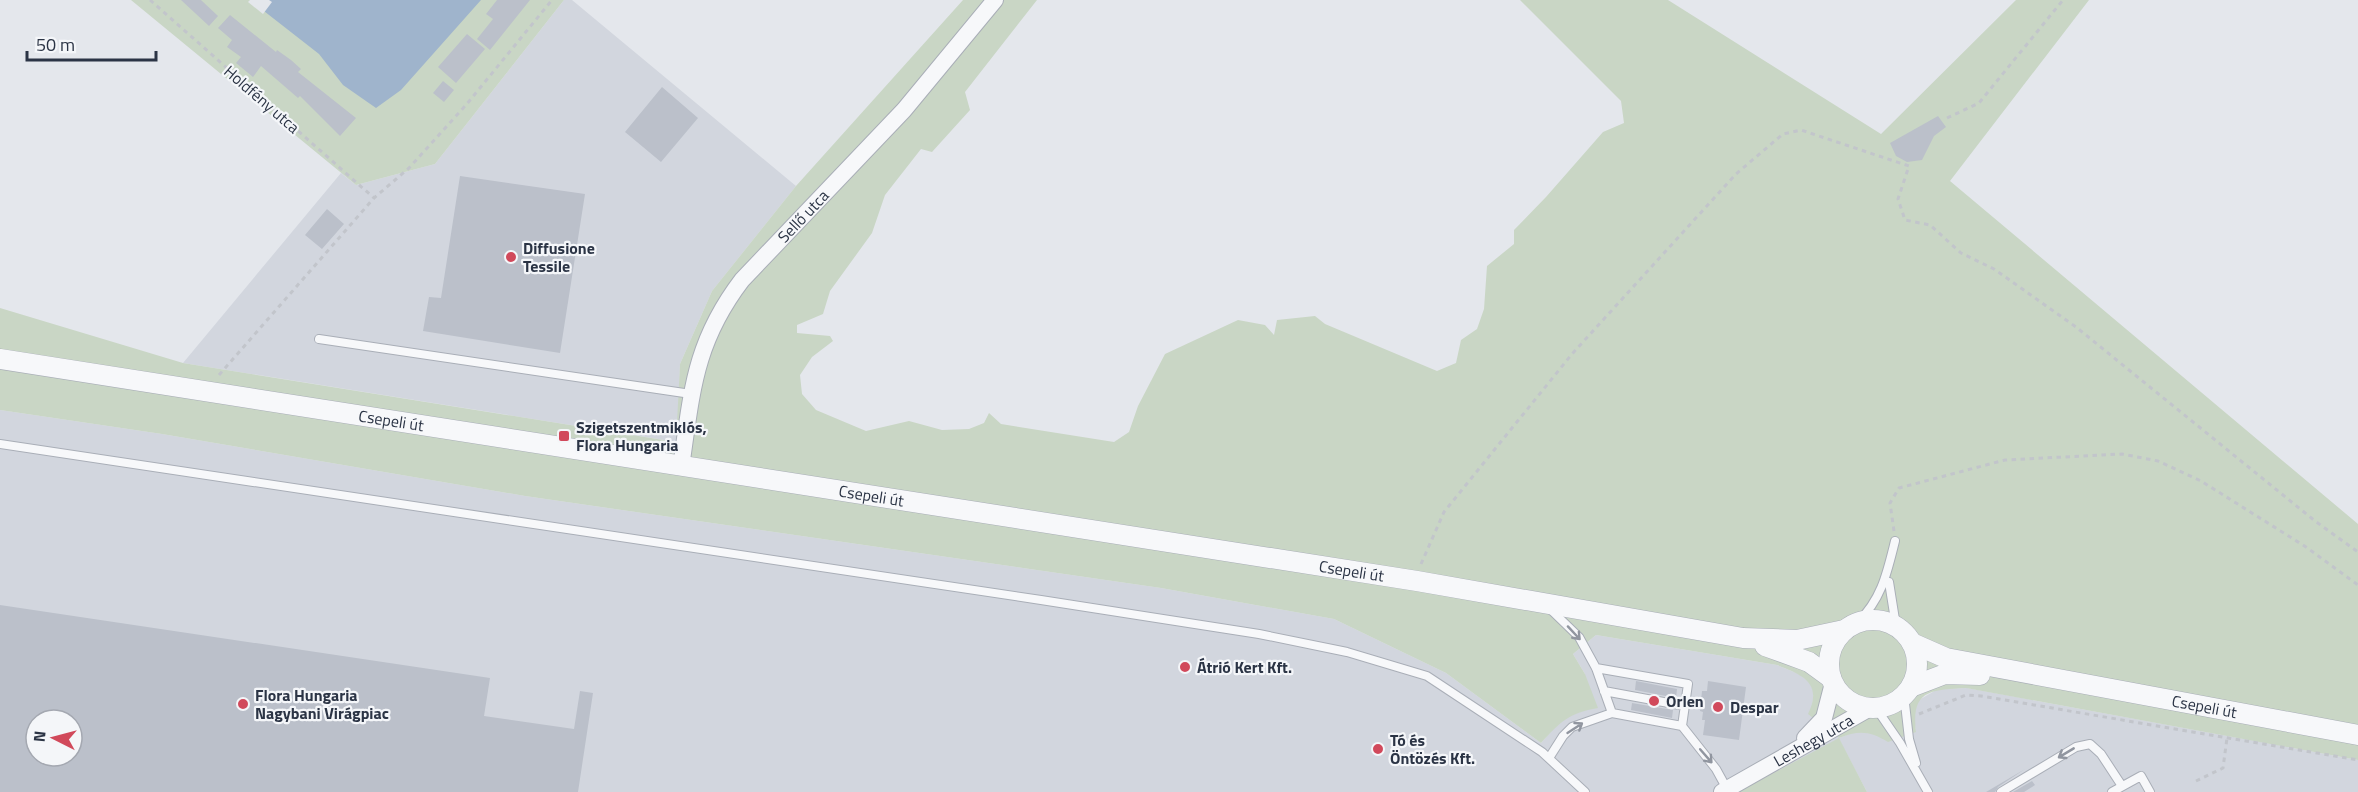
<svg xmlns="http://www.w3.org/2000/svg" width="2358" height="792" viewBox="0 0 2358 792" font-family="'Titillium Web',sans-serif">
	<rect width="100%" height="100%" fill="#e4e7ec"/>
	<path fill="#d2d6de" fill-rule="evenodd" d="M564,0H572L796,186L712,291L680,364L677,442L183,363L341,173L356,185L435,164Z
		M0,410L162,434L525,496L1161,588L1334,619L1446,673L1541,743L1560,721L1575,712L1585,674L1573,654L1596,635L1777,665L1799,674L1810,682L1814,693L1812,706L1839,738L1854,732H1916L1913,711L1919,700L1938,689L1967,688L2358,760V792H1867L1839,739L1738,792H0ZM36,720H72V756H36Z"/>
	<path fill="#c9d6c5" d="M131,0H564L435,164L356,185Z
		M963,0H1037L965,92L970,110L932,152L921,149L885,195L872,233L830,291L823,314L797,325V333L830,336L833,341L812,357L800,375L802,394L816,410L866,431L909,421L942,430L969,429L984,423L989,413L1001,424L1114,442L1129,432L1138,406L1165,354L1238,320L1265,325L1274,335L1277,320L1315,316L1325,324L1437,371L1456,363L1461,340L1477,329L1484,309L1487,266L1514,244V230L1546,197L1603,132L1624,123L1621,101L1520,0H1668L1881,134L2016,0H2089L1950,181L2358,524V760L1966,688C1930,690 1911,690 1916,732L1888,742C1870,731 1859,730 1839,738L1867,792H1738L1839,738L1808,714C1823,683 1803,675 1777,665L1596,635L1573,654L1585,674L1598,708C1569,713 1561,721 1541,743L1446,673L1334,619L1161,588L525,496L162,434L0,410V308L183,363L676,442L680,364L712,291L796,186Z"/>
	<path fill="#9fb4cc" d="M250,0H481L401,90L376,108L343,85L319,54Z"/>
	<path fill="#e4e7ec" d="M250,0H269L272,2L263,14L248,2Z"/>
	<path fill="#bbc0ca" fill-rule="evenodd" d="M181,0H201L218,16L209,26Z
		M497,0H530L490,50L477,39L493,19L486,14Z
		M230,15L276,52L277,50L291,60L301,69L298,72L356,118L340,136L300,96L298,98L261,66L253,77L236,63L241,57L227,47L232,40L218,28Z
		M467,34L485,49L456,83L438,67Z
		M443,81L454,90L444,102L433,93Z
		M662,87L698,118L661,162L625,132Z
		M1938,116L1946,127L1934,136L1922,160L1907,162L1896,156L1890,143Z
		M460,176L585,194L560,353L423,331L429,297L441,298Z
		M327,209L344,224L322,249L305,235Z
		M0,605L490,678L484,716L574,729L580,691L593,693L578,792H0ZM36,720H72V756H36Z
		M1636,681L1677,689L1676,698L1635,690Z
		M1708,681L1746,687L1739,740L1703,735L1705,720H1702L1703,712L1700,711L1702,691H1707Z
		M1632,703L1673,710L1672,718L1631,710Z
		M2025,769L1998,787L1995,792H1986Z
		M2032,781L2035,785L2024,792H2013Z"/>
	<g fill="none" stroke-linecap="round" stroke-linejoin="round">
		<defs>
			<path id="service" d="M319,339L691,394
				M0,444L1041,600L1259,634L1347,652L1427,676L1542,752L1585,792
				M1889,582L1896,626
				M1548,607L1579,637L1596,668L1612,713
				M1858,622C1882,598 1887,573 1895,541
				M1596,668L1688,684L1682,726
				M1604,691L1685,706
				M1904,695L1909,739L1916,763
				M1876,708L1900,743L1928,792
				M1549,758L1563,736L1572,727L1612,713L1682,726L1716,769L1727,789
				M2001,792L2076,747L2090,744L2101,754L2122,786
				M2112,792L2141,776L2150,792"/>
			<g id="minor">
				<path id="s1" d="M681,467C692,392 694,343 742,280L904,110L995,0"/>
				<path d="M1805,738L1824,718L1833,683"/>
				<path id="s2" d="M1722,792L1870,708"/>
			</g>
			<g id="tertiary">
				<path id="s3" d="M0,359L1417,581L1743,638L1797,640L1844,630"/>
				<circle cx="1873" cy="664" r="44"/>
				<path id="s4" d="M1912,643L1946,658L2358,735"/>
				<path d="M1765,646L1809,662L1831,678"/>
				<path d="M1911,687L1945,674L1980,675"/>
			</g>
		</defs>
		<use href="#service" stroke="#a9aeb7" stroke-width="10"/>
		<use href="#minor" stroke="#a9aeb7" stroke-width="18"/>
		<use href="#tertiary" stroke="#a9aeb7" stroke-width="21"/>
		<path stroke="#c2c5cb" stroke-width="3" stroke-dasharray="4.5 4.5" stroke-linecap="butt" d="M150,0L374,198
			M1947,118L1979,103L2063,0
			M219,375L374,198L409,168L466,105L552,0
			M1894,531L1890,503L1899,488L2005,460L2122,454L2158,461L2201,481L2306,547L2358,585
			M1421,564L1444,512L1572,354L1736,174L1783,134L1801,130L1909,166L1898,199L1905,220L1930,225L1961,253L1994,269L2076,327L2315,521L2358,552
			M1919,714L1966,695L1981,696L2358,760
			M2196,781L2223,768L2227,738"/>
		<use href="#service" stroke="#f7f8fa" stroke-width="8"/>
		<use href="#minor" stroke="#f7f8fa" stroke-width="16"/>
		<use href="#tertiary" stroke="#f7f8fa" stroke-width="20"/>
	</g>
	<defs><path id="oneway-shaft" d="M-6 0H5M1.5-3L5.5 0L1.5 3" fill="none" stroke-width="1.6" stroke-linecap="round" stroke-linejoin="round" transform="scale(1.5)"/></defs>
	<g stroke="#9196a0">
		<use href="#oneway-shaft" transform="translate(1574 633) rotate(47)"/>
		<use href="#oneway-shaft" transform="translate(1575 728) rotate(-33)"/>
		<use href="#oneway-shaft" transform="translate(2066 753) rotate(149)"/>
		<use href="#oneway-shaft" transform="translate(1706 756) rotate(49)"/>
	</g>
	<g fill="#d1495b" stroke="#f4f6f9" stroke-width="2">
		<circle cx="511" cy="257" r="6"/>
		<rect x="558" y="430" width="12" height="12" rx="3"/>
		<circle cx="1185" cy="667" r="6"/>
		<circle cx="1654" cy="701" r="6"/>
		<circle cx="243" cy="704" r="6"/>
		<circle cx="1718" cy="707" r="6"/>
		<circle cx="1378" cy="749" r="6"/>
	</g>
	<g text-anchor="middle" stroke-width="4.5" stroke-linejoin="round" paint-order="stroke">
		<g font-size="16" fill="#2b3445" stroke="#f4f6f9">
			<text transform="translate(262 99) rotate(41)" y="6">Holdfény utca</text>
			<text dy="6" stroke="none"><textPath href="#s1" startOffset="288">Sellő utca</textPath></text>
			<text dy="6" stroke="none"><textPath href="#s3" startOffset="396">Csepeli út</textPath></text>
			<text dy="6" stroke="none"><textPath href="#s3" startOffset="882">Csepeli út</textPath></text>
			<text dy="6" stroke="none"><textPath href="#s3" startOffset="1368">Csepeli út</textPath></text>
			<text dy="6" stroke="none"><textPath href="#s4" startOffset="300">Csepeli út</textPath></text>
			<text dy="6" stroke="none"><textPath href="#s2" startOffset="105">Leshegy utca</textPath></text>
		</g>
		<g font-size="16" font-weight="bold" fill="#2b3445" stroke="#f4f6f9" text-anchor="start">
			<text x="523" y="254">Diffusione<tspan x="523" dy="18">Tessile</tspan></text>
			<text x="576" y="433">Szigetszentmiklós,<tspan x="576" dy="18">Flora Hungaria</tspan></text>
			<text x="1197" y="673">Átrió Kert Kft.</text>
			<text x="255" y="701">Flora Hungaria<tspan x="255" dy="18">Nagybani Virágpiac</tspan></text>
			<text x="1666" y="707">Orlen</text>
			<text x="1730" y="713">Despar</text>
			<text x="1390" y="746">Tó és<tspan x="1390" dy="18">Öntözés Kft.</tspan></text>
		</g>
	</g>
	<g transform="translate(54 738) rotate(276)"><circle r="28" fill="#f4f6f9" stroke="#a4a8b1" stroke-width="1.5"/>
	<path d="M0-4.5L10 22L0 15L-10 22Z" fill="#d1495b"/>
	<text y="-9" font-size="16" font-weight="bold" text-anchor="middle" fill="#2b3445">N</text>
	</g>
	<path d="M27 51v9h129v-9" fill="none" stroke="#2b3445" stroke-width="3"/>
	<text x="36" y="51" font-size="18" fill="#2b3445" stroke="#f4f6f9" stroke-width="4.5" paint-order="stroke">50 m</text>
</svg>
